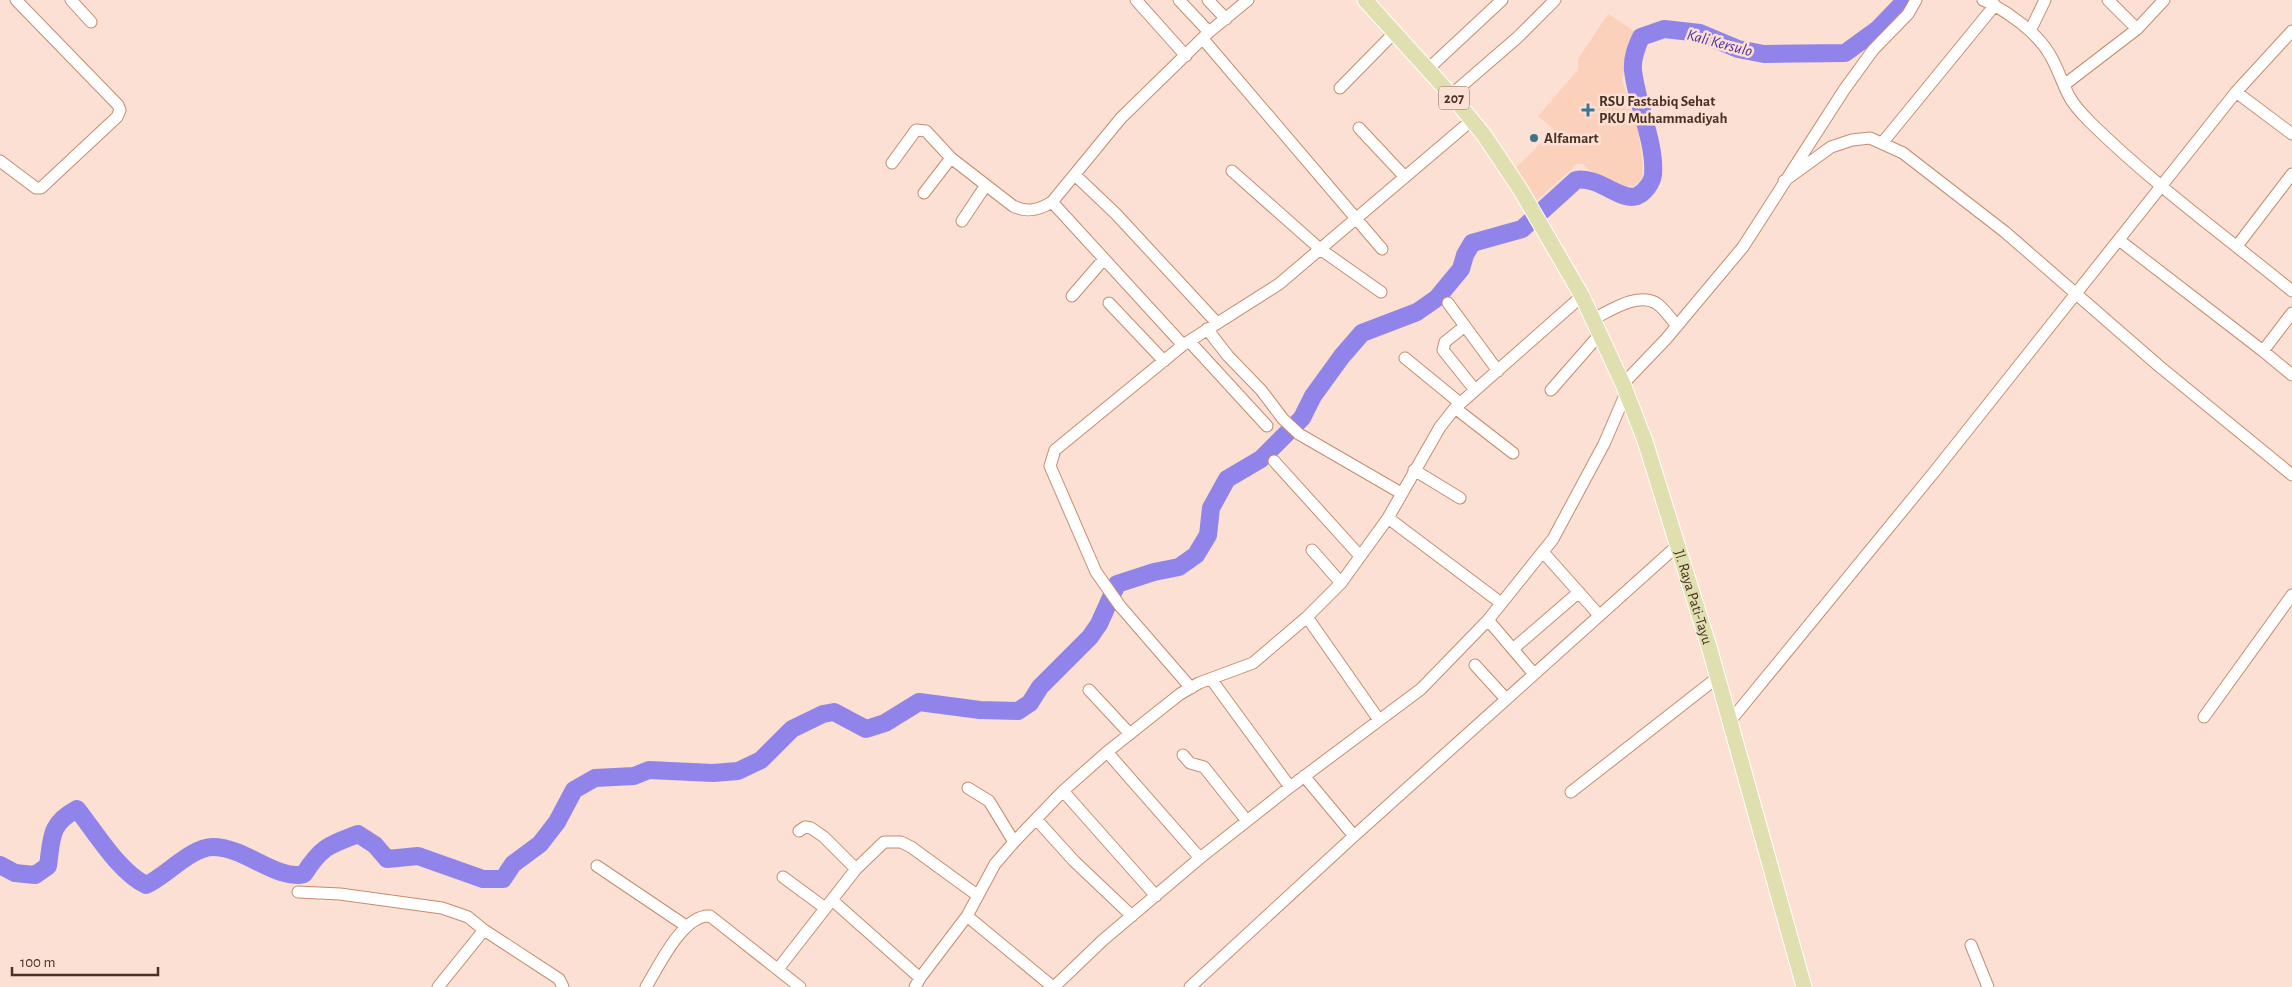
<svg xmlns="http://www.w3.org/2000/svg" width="2292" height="987" viewBox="0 0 2292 987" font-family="'Alegreya Sans',sans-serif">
	<rect width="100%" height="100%" fill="#fbe0d3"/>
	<path fill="#fcd1bc" d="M1608,14L1639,34L1628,52L1622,80L1637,123L1643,164L1642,178L1634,186L1619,187L1607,183L1582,164H1577L1535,202L1514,170L1554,130L1538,116L1578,70V59Z"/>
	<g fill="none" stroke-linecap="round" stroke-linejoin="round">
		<path stroke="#9084ea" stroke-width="18" d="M0,865L15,873L35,875L48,866C52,838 49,824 77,809C96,833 119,872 146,885C165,877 191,847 213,847C245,847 277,881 304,874C322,846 329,845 358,834L375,845L387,859L418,856L483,879H503L513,864L540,844L557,822L574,790L595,778L634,776L649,770L713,773L738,771L761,760L792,729L823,714L834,712L866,729L885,723L919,702L980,710L1018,711L1030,703L1040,687L1090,637L1099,624L1117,584L1154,572L1179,567L1196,555L1208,535L1211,508L1227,479L1261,459L1302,418L1313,396L1342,356L1362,333L1417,312L1437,298L1461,269L1465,255L1472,243L1522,229L1576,180C1599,176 1621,202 1637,196C1644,193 1652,183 1653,175C1656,144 1636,102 1633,70C1632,58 1636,48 1641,37L1664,29L1700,33L1738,49L1764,54L1845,53L1878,29L1906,0"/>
		<defs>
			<path id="minor" d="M71,0L91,22
				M1136,0L1186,56
				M1179,0L1209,32
				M1208,0L1226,19
				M1983,0C2006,10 2038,33 2050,55C2058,68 2062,83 2069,96C2074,106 2083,115 2091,123C2153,184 2225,236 2292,291
				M2108,0L2137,29
				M2030,31L2045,0
				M1203,39L1382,249
				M1428,69L1502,0
				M2064,85L2137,29L2164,0
				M1340,88L1395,32
				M2236,92L2292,134
				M1451,95L1518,37L1555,0
				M1359,128L1404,176
				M1883,142L1995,5
				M0,161L36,188H41L117,117L120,110L118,105L16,0
				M892,163L916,130L926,131L951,158L1013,206C1027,213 1039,210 1052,202L1121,118L1209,32L1248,0
				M1232,171L1320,249L1381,292
				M1075,175L1116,214L1217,323
				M1784,181L1831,147L1852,140L1870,138L1903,153L2005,232L2159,366L2292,475
				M924,193L951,158
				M1052,202L1183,345
				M962,221L986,185
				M2119,240L2263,351L2292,375
				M2237,246L2292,174
				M1072,296L1104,259
				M1109,303L1164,361
				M1448,303L1498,371
				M1593,319C1610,311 1637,292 1656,303C1664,308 1671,319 1677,326
				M1465,326L1445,342L1443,350L1475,390
				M1207,329L1228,356L1261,390L1283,419L1299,434L1401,493
				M1189,341L1267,426
				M2263,351L2292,313
				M1405,358L1460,403
				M1623,384L1666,339L1743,247L1844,90L1873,50L1908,14L1916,0
				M1551,390L1600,334
				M1455,408L1513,453
				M1274,461L1360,556
				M1414,470L1460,498
				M1388,518L1501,603
				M1312,550L1341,583
				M1543,552L1599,615
				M1307,617L1379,720
				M1488,620L1534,674
				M1513,649L1579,592
				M1475,665L1506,699
				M1211,679L1290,787
				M1191,688L1120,606L1096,572L1050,466L1055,450L1183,345L1279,284L1472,120
				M1089,690L1130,734
				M2204,717L2292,595
				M1731,720L1935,471L2236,92L2292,31
				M1107,752L1200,858
				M1183,755L1190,763L1204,767L1247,821
				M1304,776L1354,836
				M968,788L989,801L1014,842
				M1063,791L1156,896
				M1571,792L1718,677
				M1036,819L1074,861L1132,916
				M799,831L805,827L811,828L824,837L856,869
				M597,866L686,926
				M783,877L825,908
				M298,892L340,894L442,908L468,917L484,930
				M832,900L920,978
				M967,916L1053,987
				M1971,945L1988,987
				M778,969L856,869L884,842H901L911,847L977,895
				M438,987L484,930L559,979L563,987
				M646,987C659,966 683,914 710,916L800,987
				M915,987L920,978L967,916L995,864L1014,842L1063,791L1107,752L1180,694L1199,683L1253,663L1307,617L1341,583L1388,518L1440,427L1455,408L1582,296
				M1054,987L1103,940L1200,858L1290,787L1421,689L1488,620L1553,539L1604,444L1626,393
				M1190,987L1354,836L1678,545"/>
			<g id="major">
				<path id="s1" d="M1365,0L1451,95L1484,135L1520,189L1582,296L1623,384L1645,441L1710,650L1804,987"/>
			</g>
		</defs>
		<use href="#minor" stroke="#c78b6e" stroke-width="13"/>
		<use href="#major" stroke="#fff" stroke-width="17"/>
		<use href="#minor" stroke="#fff" stroke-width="11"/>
		<use href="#major" stroke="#e0dfaf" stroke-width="15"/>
	</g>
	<g fill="#3b768e" stroke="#fbe0d3" stroke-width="2">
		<path d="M1585.5 102.5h5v5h5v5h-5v5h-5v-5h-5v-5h5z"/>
		<circle cx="1534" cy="138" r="5"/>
	</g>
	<g text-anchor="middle" stroke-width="5" stroke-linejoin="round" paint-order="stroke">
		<rect fill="#fbe0d3" stroke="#7f6658" stroke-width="1" x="1439" y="86.5" width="30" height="23" rx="4"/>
		<g font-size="14" font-weight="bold" fill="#4a3124">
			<text x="1454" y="103">207</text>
		</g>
		<g font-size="15" font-weight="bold" fill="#4a3124" stroke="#fbe0d3" text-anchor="start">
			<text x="1599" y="106">RSU Fastabiq Sehat<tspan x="1599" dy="17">PKU Muhammadiyah</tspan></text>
			<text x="1544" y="143">Alfamart</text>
		</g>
		<g font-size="15" fill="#4a3124" stroke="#fbe0d3">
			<text dy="5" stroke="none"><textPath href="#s1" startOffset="690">Jl. Raya Pati-Tayu</textPath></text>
		</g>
		<g font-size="16" font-style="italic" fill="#4b2ea5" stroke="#fbe0d3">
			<text transform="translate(1720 42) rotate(15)" y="6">Kali Kersulo</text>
		</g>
	</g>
	<path d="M12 967v8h146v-8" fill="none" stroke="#4a3124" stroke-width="2.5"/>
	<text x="20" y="967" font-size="15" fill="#4a3124" stroke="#fbe0d3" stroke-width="4" paint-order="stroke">100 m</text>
</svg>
